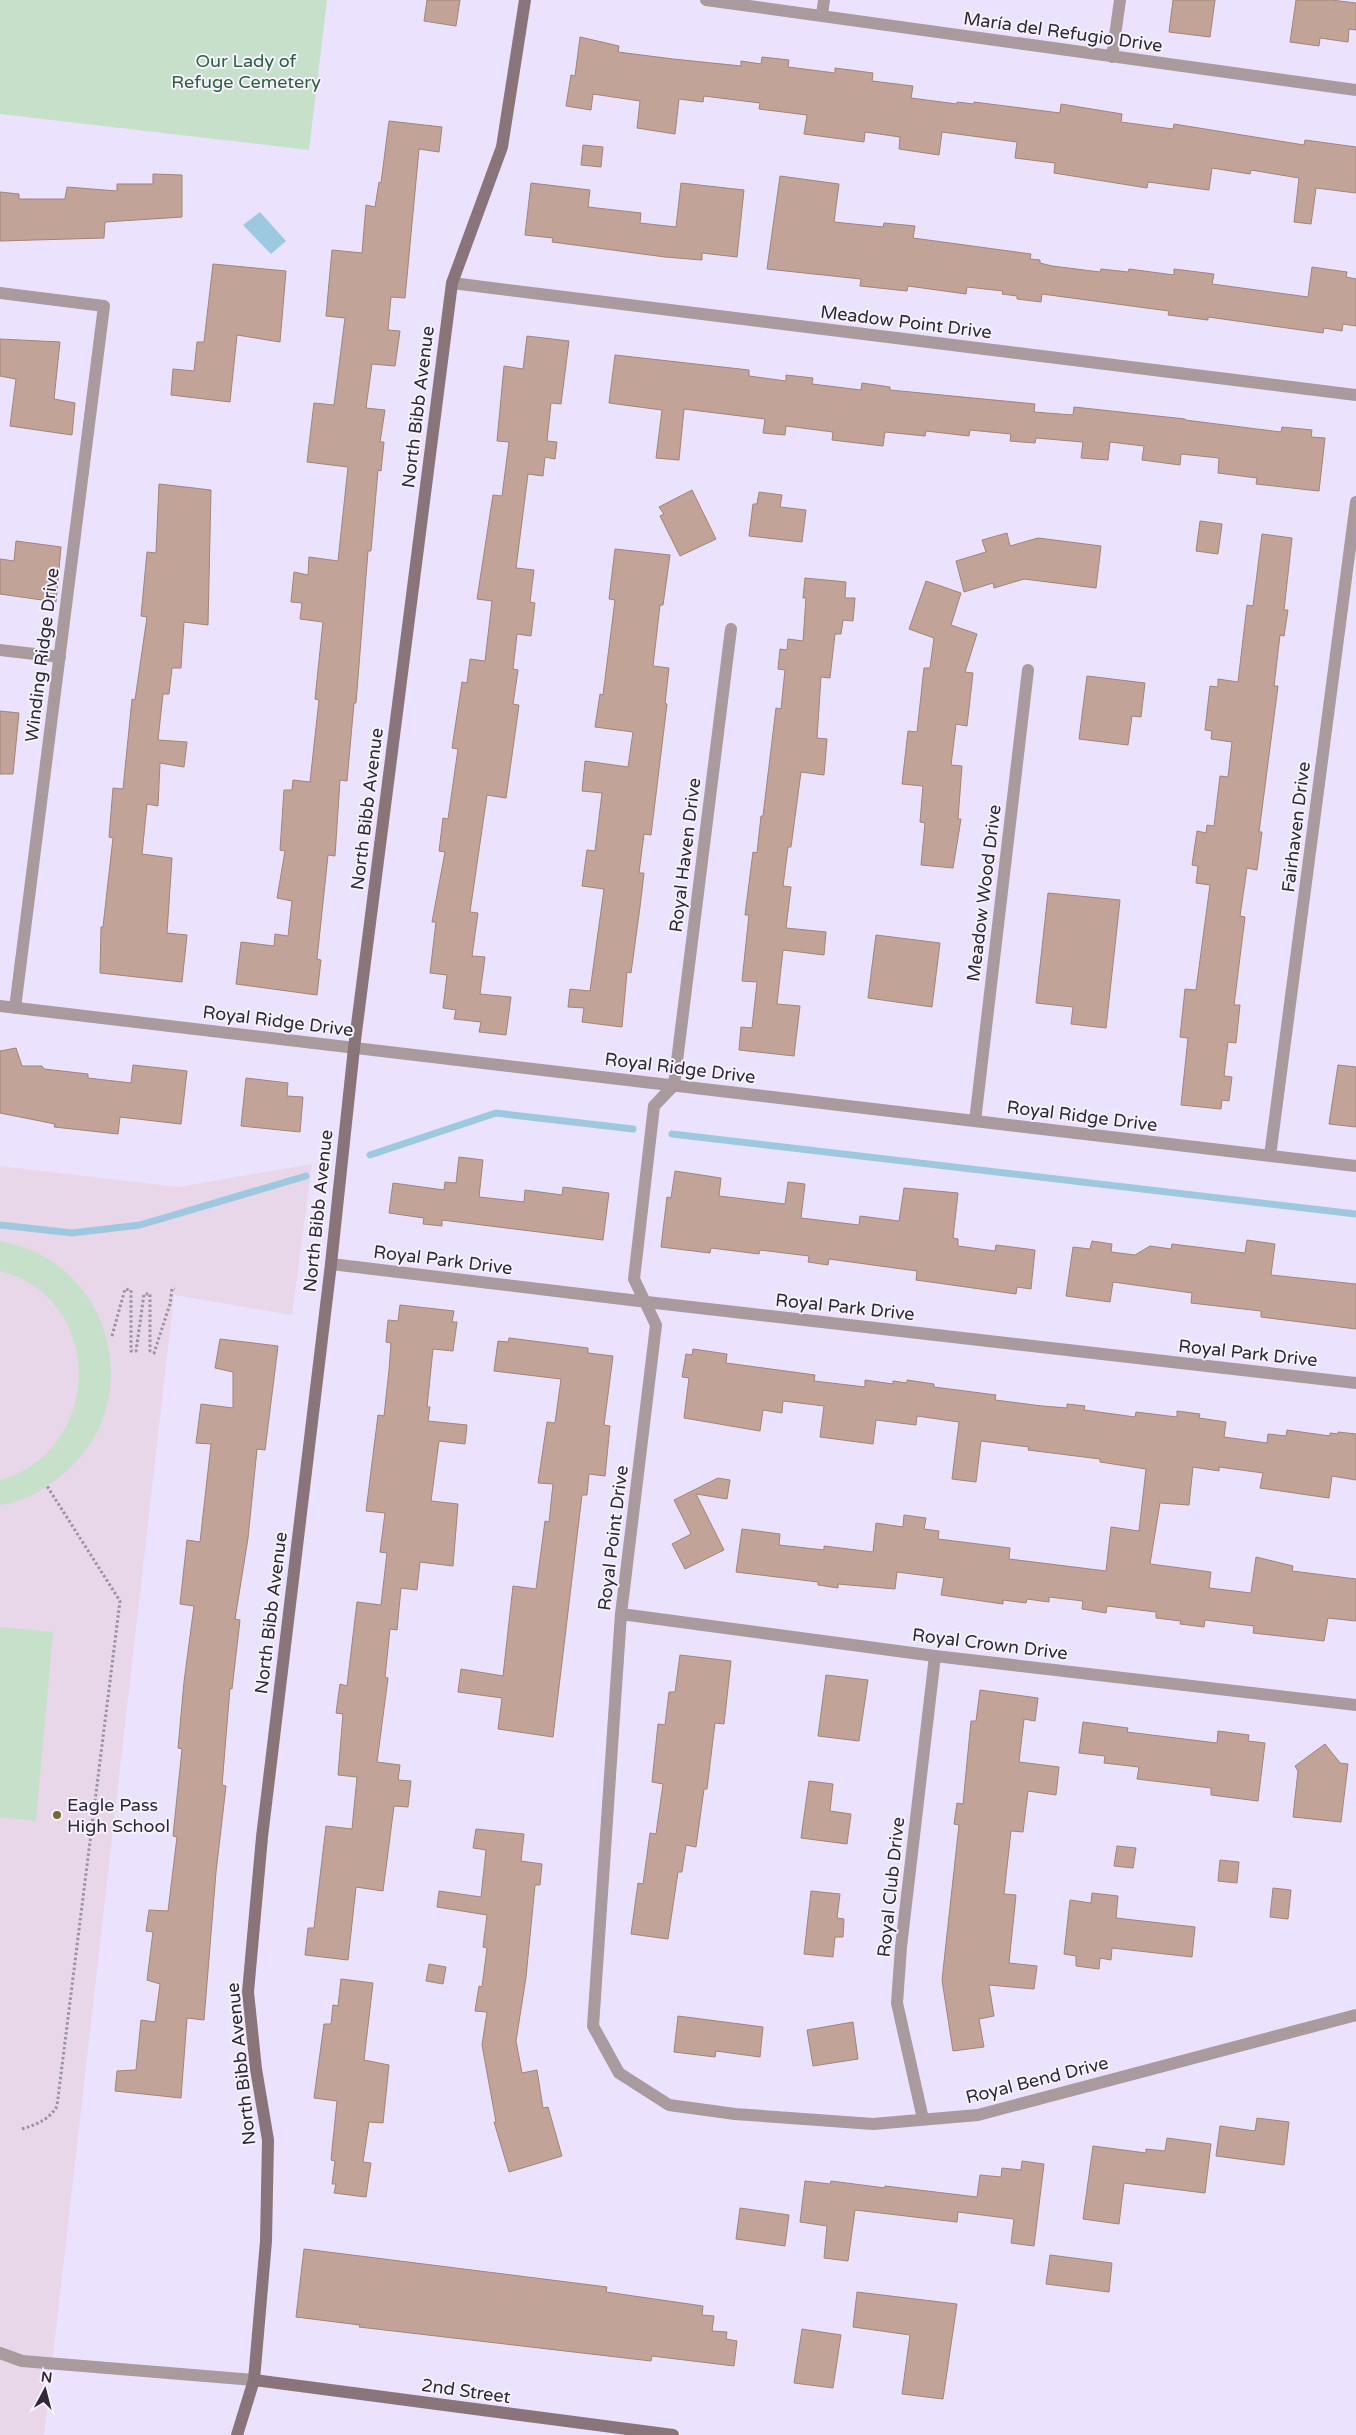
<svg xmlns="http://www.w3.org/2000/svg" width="1356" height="2435" viewBox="0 0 1356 2435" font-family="'Varela Round',sans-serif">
	<rect width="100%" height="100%" fill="#ebe2fe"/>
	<path fill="#e8d7e8" d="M312,1164L292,1315L174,1295L44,2435H0V1166L178,1187Z"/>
	<path fill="#c6e0ca" d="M0,0H327L309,150L0,114Z
		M0,1241C114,1261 150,1404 61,1476C43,1490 23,1502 0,1505V1480C17,1476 33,1466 46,1454C104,1396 83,1291 0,1271Z
		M0,1627L53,1632L36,1821L0,1817Z"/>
	<path fill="#9dc9e0" d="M260,212L286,241L271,254L243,225Z"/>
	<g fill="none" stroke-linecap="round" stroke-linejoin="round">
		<path stroke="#9dc9e0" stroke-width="7" d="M672,1134L1356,1214
			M370,1155L496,1113L633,1129
			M0,1225L72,1233L140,1225L306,1176"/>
	</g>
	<path fill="#c1a497" stroke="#a08477" d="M427,0H460L456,26L424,21Z
		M1173,0H1215L1210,37L1169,32Z
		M1296,0H1331L1356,3V30L1349,29L1348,42L1320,38L1319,46L1290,42Z
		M580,37L619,46L618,52L673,59L741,66V61L761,64L762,57L789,60L788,67L835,73V68L873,73L872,81L913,86L911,98L957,104V102L974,104V102L1060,113L1061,104L1122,114L1121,122L1173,129L1174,124L1304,145L1305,140L1356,147V193L1316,188L1311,224L1294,222L1299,178L1251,170L1250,174L1212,168L1209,190L1148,182L1147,188L1054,173L1055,163L1015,158L1017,142L942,132L939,155L899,149L900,137L865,132L864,142L804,134L807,115L759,109L760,103L704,96L703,102L679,99L675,134L637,128L640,101L593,94L591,110L566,106L571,75L575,76Z
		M389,121L442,127L439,152L419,149L405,298L391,297L388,330L400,331L395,366L372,364L366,408L385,410L380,442H384L381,471L378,470L371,551H368L356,703H354L347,781L340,780L335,856L328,855L317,959L321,960L317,995L236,984L241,942L274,946L275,934L288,936L292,901L277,898L285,851L280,850L284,790H292L293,780L310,782L319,700L315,699L323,622L300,619L302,603L291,602L294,572L308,575L309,557L338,561L348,467L307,462L314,403L334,405L345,318L326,316L332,250L362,253L366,205L375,207L379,182L381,183Z
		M583,145L603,147L601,167L581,165Z
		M153,174L182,175V217L105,222L104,238L0,241V192L19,194V199H65L67,187L117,191V184H153Z
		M780,176L839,184L834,222L883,227L884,223L915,226L913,238L1031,254L1030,259L1040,260V263L1052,266L1100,272L1101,269L1128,272L1129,269L1174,275V269L1214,274L1212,284L1308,297L1312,267L1347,272L1346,277L1356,279V326L1343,324L1342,331L1324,328L1323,333L1208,317V320L1168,315L1169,311L1042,294L1041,302L1017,299V296L1002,294L1003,291L967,287L966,294L908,286L907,291L860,286L861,279L767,269Z
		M531,183L590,190L588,207L641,213L640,223L676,227L681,183L744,190L737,257L702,253V260L665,257L552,242L553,238L525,235Z
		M213,264L286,271L280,342L237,335L230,402L171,395L173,369L194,371L197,342H204Z
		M527,336L569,341L561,404L551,403L547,441L557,442L555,459L545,457L543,476L528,474L516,568L534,570L530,602L535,603L531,636L517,634L513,669L518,670L513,704L519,705L506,798L487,795L470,912L478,913L472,956L485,957L480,994L511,997L506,1035L479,1032L481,1022L454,1019L456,1010L443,1008L447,975L430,973L436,922H432L445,852L439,851L443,818L448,819L458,749L452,748L462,682L467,683L470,659L485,661L492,601L477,599L493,495L502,496L509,442L497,441L504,366L523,369Z
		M0,339L60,342L54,399L75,403L72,435L10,426L16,379L0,376Z
		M615,355L749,370V376L786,381V375L813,378L812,384L861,390L862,383L890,387V390L1035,404L1034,412L1073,415L1074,407L1185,419V420L1281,432L1282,427L1312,430L1311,437L1325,438L1319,491L1256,484L1257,478L1218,473L1219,458L1181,454L1180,465L1142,460L1144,446L1110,442L1108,460L1081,458L1083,442L1036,438L1035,443L1010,441L1011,434L970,430L969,436L926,431L925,436L885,432L883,446L832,440L833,432L786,426L785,435L763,433L765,419L684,409L679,460L656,458L662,410L609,403Z
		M159,484L211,490L208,625L184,622L181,668H172L169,694H163L158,740L187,742L184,767L160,763L158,806L147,804L142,854L172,858L167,933L187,935L182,982L100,973L101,927H103L113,838L109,837L113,788L123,789L132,699L135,700L147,617L141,616L147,552L156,553Z
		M692,490L716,539L680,556L660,516L664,514L659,507Z
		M759,492L782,495L780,507L806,510L802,542L749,536L753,504H757Z
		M1200,521L1222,524L1218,554L1196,551Z
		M1007,533L1010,546L1038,538L1101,546L1096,588L1024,579L994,588L993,583L964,592L956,561L986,552L982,540Z
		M1262,534L1292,538L1284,610H1288L1284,636L1280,635L1274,686H1278L1259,832H1262L1257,870L1247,868L1240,916L1245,917L1234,1005H1240L1236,1043L1228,1042L1224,1076L1232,1077L1229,1101L1222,1100L1221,1109L1181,1105L1188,1038L1180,1037L1185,989L1196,990L1210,885L1196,883L1198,866L1192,865L1197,831L1206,833L1207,825L1214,826L1220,776L1228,777L1232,742L1211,739L1212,731L1205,730L1210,686L1218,687V679L1238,682L1247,605L1253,606Z
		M16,541L61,547L56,602L0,594V559L14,561Z
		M615,549L670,555L663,605H660L653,666L669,668L665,703L667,704L651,835L644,834L639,873H644L640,907L631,973L627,972L622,1027L582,1022L584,1008L568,1007L570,989L590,991L604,889L582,886L587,850L595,851L602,793L582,791L585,761L628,767L633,732L595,727L600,694L603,695L615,600L609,599Z
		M805,578L846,582L845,598H855L853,621L843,620L841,634H835L830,678L821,677L817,738L827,739L824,775L801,772L791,847H788L783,886L791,887L786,928L826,932L824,955L783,950L777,1004L800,1006L794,1056L739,1050L741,1027L752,1028L757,982L742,981L749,915H745L753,852L757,853L761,816H763L776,708L781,709L785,670L778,669L780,649L787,650L788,639L803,641L806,598H803Z
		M926,581L961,593L951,625L977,634L965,672L973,673L967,726L956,724L951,765L962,766L958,819H961L953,868L921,865L925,823L920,822L923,786L902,784L908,731L917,732L924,668H930L934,638L909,629Z
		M1087,676L1145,683L1141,717L1132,716L1128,745L1079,739Z
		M0,711L19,713L13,774H0Z
		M1048,893L1120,900L1106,1028L1071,1024L1073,1007L1036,1003Z
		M876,935L940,943L932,1007L868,998Z
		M16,1048L22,1066H42L44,1069L88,1074V1078L131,1083L133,1065L187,1071L181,1124L120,1117L118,1134L54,1127L55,1124L0,1113V1051Z
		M1338,1065L1356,1067V1127L1329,1124Z
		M246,1078L288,1083L287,1096L303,1097L300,1132L241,1126Z
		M459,1157L483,1160L479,1197L524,1202L525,1190L562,1195L563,1187L609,1193L603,1240L442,1220V1226L423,1224L424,1218L389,1213L393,1183L444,1190L445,1182L456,1183Z
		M675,1171L721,1178L719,1196L785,1204L788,1182L805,1184L801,1218L859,1225L860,1216L899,1221L904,1188L958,1193L953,1238L958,1239V1246L995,1251L996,1245L1035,1250L1031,1289L1017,1287L1016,1294L916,1280L917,1271L829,1259L828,1265L808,1262L809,1256L760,1250L759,1254L711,1248L710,1253L661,1247L667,1197L671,1198Z
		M1247,1240L1275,1244L1271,1275L1356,1284V1329L1261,1317V1311L1191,1303L1192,1293L1113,1282L1110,1302L1066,1296L1073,1247L1090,1249L1092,1241L1112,1244L1111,1252L1135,1255L1150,1246L1171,1249L1172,1244L1245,1253Z
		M400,1305L454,1311L452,1322H457L453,1351L433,1349L427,1407H430L428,1421L467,1425L465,1444L439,1441L431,1501L458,1504L453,1566L420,1562L417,1590L401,1588L397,1630L390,1629L385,1677L388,1678L377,1762L400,1765L398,1780L411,1781L408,1807L394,1806L383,1891L356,1887L348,1960L305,1955L308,1928H314L326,1826L352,1829L357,1777L338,1775L343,1714L336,1713L340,1684L347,1686L357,1602L381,1605L387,1553L380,1552L385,1513L366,1511L378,1415L384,1416L389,1370L391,1343L386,1342L388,1320L398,1321Z
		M509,1338L588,1348V1353L613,1356L604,1425L610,1426L605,1476L589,1474L587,1495H582L553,1737L498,1729L502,1698L458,1692L461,1669L503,1676L513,1586L536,1589L545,1521L549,1522L553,1484L538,1483L547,1422L555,1423L561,1379L494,1371L498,1341L508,1342Z
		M220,1339L278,1346L265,1450L257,1449L248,1538L235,1619L240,1620L232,1689L230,1688L222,1785L226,1786L216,1872L204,2020L187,2018L181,2098L115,2091L117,2071L136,2070L141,2020L155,2022L160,1984L147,1980L153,1932L146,1931L149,1910L168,1911L177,1837L173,1836L182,1749L178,1748L184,1682L194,1606L180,1604L187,1540L200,1542L211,1444L196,1443L201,1404L233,1408V1372L215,1368Z
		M693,1349L727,1354L726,1363L815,1375L814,1381L865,1387V1380L893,1384V1381L907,1383V1380L934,1384V1387L996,1395L995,1400L1042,1406L1067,1408V1404L1085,1406L1084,1410L1135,1417L1136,1412L1177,1417V1411L1200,1414L1199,1418L1226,1422L1224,1437L1267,1443L1268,1434L1286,1436L1287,1430L1330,1436V1433L1338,1434V1432L1356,1434V1480L1332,1476L1329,1498L1260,1488L1263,1473L1219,1467V1471L1193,1467L1189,1505L1160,1503L1150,1564L1211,1572L1209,1588L1251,1593L1256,1557L1293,1566L1292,1571L1356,1579V1621L1328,1618L1324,1641L1253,1633L1254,1626L1205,1620L1204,1627L1180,1624L1181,1621L1156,1618V1612L1107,1606L1106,1613L1082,1609L1083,1601L1049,1597V1602L1027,1599L1026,1603L1003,1600V1604L941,1595L944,1578L897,1572L895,1589L838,1584V1588L818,1585V1582L736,1572L742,1529L780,1534L779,1545L824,1550V1546L873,1552L876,1523L903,1527L904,1515L926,1518L924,1529L939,1531L938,1539L1010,1548L1009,1559L1106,1571L1111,1527L1139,1531L1146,1469L1100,1462V1459L1028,1450L1029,1447L981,1441L976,1482L952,1479L959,1422L917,1416L916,1425L876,1420L873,1444L820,1437L824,1406L783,1401L782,1413L763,1410L760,1431L684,1418L689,1378L682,1377L686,1354L692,1355Z
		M718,1478L730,1480L727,1499L696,1494L724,1550L685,1569L672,1544L691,1534L674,1500Z
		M680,1655L731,1661L724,1724L715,1723L707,1789H704L696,1847L686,1845L682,1872H678L668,1939L631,1934L638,1883L643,1884L650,1833L656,1834L663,1784L652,1782L658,1724L665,1725L669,1692H675Z
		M826,1675L868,1680L859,1741L818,1736Z
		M980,1690L1038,1698L1035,1721L1024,1719L1019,1762L1059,1767L1056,1795L1028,1791L1023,1832L1011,1831L1004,1894L1016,1895L1009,1963L1037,1966L1034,1989L989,1985L994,2016L979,2019L984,2047L953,2051L942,1980L959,1825L954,1824L957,1803L963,1804L971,1721H976Z
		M1083,1722L1128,1728L1127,1732L1217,1743L1218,1731L1249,1735L1248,1741L1265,1743L1258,1801L1211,1795V1788L1137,1779L1139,1767L1104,1763L1105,1756L1079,1753Z
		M1325,1744L1340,1763L1348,1764L1341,1822L1293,1817L1298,1771L1295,1766Z
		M809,1781L833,1784L830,1811L851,1814L847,1844L801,1838Z
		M476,1829L524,1834L521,1861L542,1864L540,1885H535L526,1977L516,2041L522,2073L537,2070L543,2108L548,2107L562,2156L509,2172L494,2122H496L482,2045L487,2012L475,2011L479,1986L482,1987L487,1948L483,1947L487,1915L437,1907L439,1891L481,1897L486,1850L473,1848Z
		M1117,1846L1136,1848L1133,1868L1114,1866Z
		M1220,1860L1239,1862L1237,1883L1218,1881Z
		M1273,1888L1291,1890L1288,1919L1270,1917Z
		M811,1891L840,1894L837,1918L844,1919L843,1937H835L833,1957L804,1954Z
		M1092,1893L1118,1896L1116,1918L1195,1927L1192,1957L1112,1948L1111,1960L1100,1958L1099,1969L1076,1966V1956L1064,1954L1070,1900L1091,1903Z
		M429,1964L446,1967L443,1984L426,1981Z
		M341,1979L373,1983L364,2060L389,2065L383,2123L369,2122L363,2162L371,2163L366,2197L334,2193L336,2184H332L335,2161L331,2160L337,2101L314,2098L324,2024H331L333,2005L338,2006Z
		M678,2016L763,2027L760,2057L716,2051L715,2057L674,2052Z
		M853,2022L858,2059L813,2066L807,2030Z
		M1257,2118L1289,2122L1284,2165L1216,2156L1220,2126L1255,2131Z
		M1167,2138L1211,2144L1205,2193L1124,2183L1119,2224L1083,2219L1093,2146L1146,2153V2149L1165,2151Z
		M1022,2161L1044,2164L1034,2246L1011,2243L1014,2219L958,2212L957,2222L855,2210L848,2261L824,2258L827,2226L800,2222L805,2181L830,2184L831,2181L885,2188V2186L977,2197L980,2175L1001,2177L1002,2168L1021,2170Z
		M740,2208L789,2215L785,2246L736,2239Z
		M304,2249L607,2287L606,2292L703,2306L702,2315L714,2316L712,2331L727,2332L726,2339L737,2341L734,2366L652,2356L651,2361L359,2327L360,2325L296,2317Z
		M1050,2255L1112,2263L1109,2292L1046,2284Z
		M857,2292L957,2304L943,2399L902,2394L910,2335L853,2327Z
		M802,2329L841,2335L833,2388L794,2383Z"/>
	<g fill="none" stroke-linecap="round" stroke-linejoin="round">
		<path stroke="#9892a6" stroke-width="3" stroke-dasharray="2.5 2.5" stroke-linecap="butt" d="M112,1336L125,1289L131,1290V1351H136L144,1294H150V1351L154,1353L170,1304L172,1289H175
			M22,2129C37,2124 49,2120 57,2106L120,1601L47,1486"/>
		<path stroke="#a89a9d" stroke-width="12" d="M706,0L1356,90
			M822,15L824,0
			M1112,57L1120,0
			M452,283L1356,395
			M0,293L104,306L15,1008
			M731,629L674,1085L654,1106L634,1279L656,1325L621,1614L593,2026L619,2073L669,2105L735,2114L873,2124L978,2115L1356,2015
			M0,650L60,657
			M0,1006L1356,1166
			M975,1121L1028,670
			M1270,1156L1356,502
			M331,1264L647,1302L1356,1383
			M621,1614L935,1656L1356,1705
			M923,2119L897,2003L901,1947L935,1656
			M0,2353L22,2361L254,2380"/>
		<path stroke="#897579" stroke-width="12" d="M254,2380L673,2435
			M237,2435L254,2380L266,2241L268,2140L256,2069L248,1992L262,1837L331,1264L354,1048L452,283L502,147L525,0"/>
	</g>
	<circle fill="#786634" stroke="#f6f2fe" stroke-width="2" cx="57" cy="1815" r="5"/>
	<g text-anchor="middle" stroke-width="4" stroke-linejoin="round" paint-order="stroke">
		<g font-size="18" fill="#2d2a35" stroke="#f6f2fe">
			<text transform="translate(1063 32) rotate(8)" y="6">María del Refugio Drive</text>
			<text transform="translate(906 322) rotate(7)" y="6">Meadow Point Drive</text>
			<text transform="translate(418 407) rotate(-83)" y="6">North Bibb Avenue</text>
			<text transform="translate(42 655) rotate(-83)" y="6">Winding Ridge Drive</text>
			<text transform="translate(367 809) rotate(-83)" y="6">North Bibb Avenue</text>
			<text transform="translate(1296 827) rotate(-83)" y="6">Fairhaven Drive</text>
			<text transform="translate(685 855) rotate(-83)" y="6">Royal Haven Drive</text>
			<text transform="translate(984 893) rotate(-83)" y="6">Meadow Wood Drive</text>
			<text transform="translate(278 1021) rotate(7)" y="6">Royal Ridge Drive</text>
			<text transform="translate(680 1068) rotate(7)" y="6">Royal Ridge Drive</text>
			<text transform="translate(1082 1116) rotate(7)" y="6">Royal Ridge Drive</text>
			<text transform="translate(318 1211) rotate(-84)" y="6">North Bibb Avenue</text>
			<text transform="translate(443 1260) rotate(7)" y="6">Royal Park Drive</text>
			<text transform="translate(845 1307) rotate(6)" y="6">Royal Park Drive</text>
			<text transform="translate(1248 1353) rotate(6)" y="6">Royal Park Drive</text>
			<text transform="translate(613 1538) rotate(-83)" y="6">Royal Point Drive</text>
			<text transform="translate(271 1613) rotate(-83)" y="6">North Bibb Avenue</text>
			<text transform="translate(990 1644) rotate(7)" y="6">Royal Crown Drive</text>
			<text transform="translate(891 1887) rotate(-84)" y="6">Royal Club Drive</text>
			<text transform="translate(241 2064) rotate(-96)" y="6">North Bibb Avenue</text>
			<text transform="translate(1037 2080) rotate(-14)" y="6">Royal Bend Drive</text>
			<text transform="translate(466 2391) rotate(8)" y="6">2nd Street</text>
		</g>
		<g font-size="18" fill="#2c6139" stroke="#f6f2fe">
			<text x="246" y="67">Our Lady of<tspan x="246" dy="21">Refuge Cemetery</tspan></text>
		</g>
		<g font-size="18" fill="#2d2a35" stroke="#f6f2fe" text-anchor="start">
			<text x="67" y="1811">Eagle Pass<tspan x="67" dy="21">High School</tspan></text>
		</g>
	</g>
	<g transform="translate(45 2390) rotate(7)" stroke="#f6f2fe" stroke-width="4" paint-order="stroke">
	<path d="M0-4L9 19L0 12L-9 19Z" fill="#2d2a35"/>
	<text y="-8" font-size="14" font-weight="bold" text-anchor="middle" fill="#2d2a35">N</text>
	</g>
</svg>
